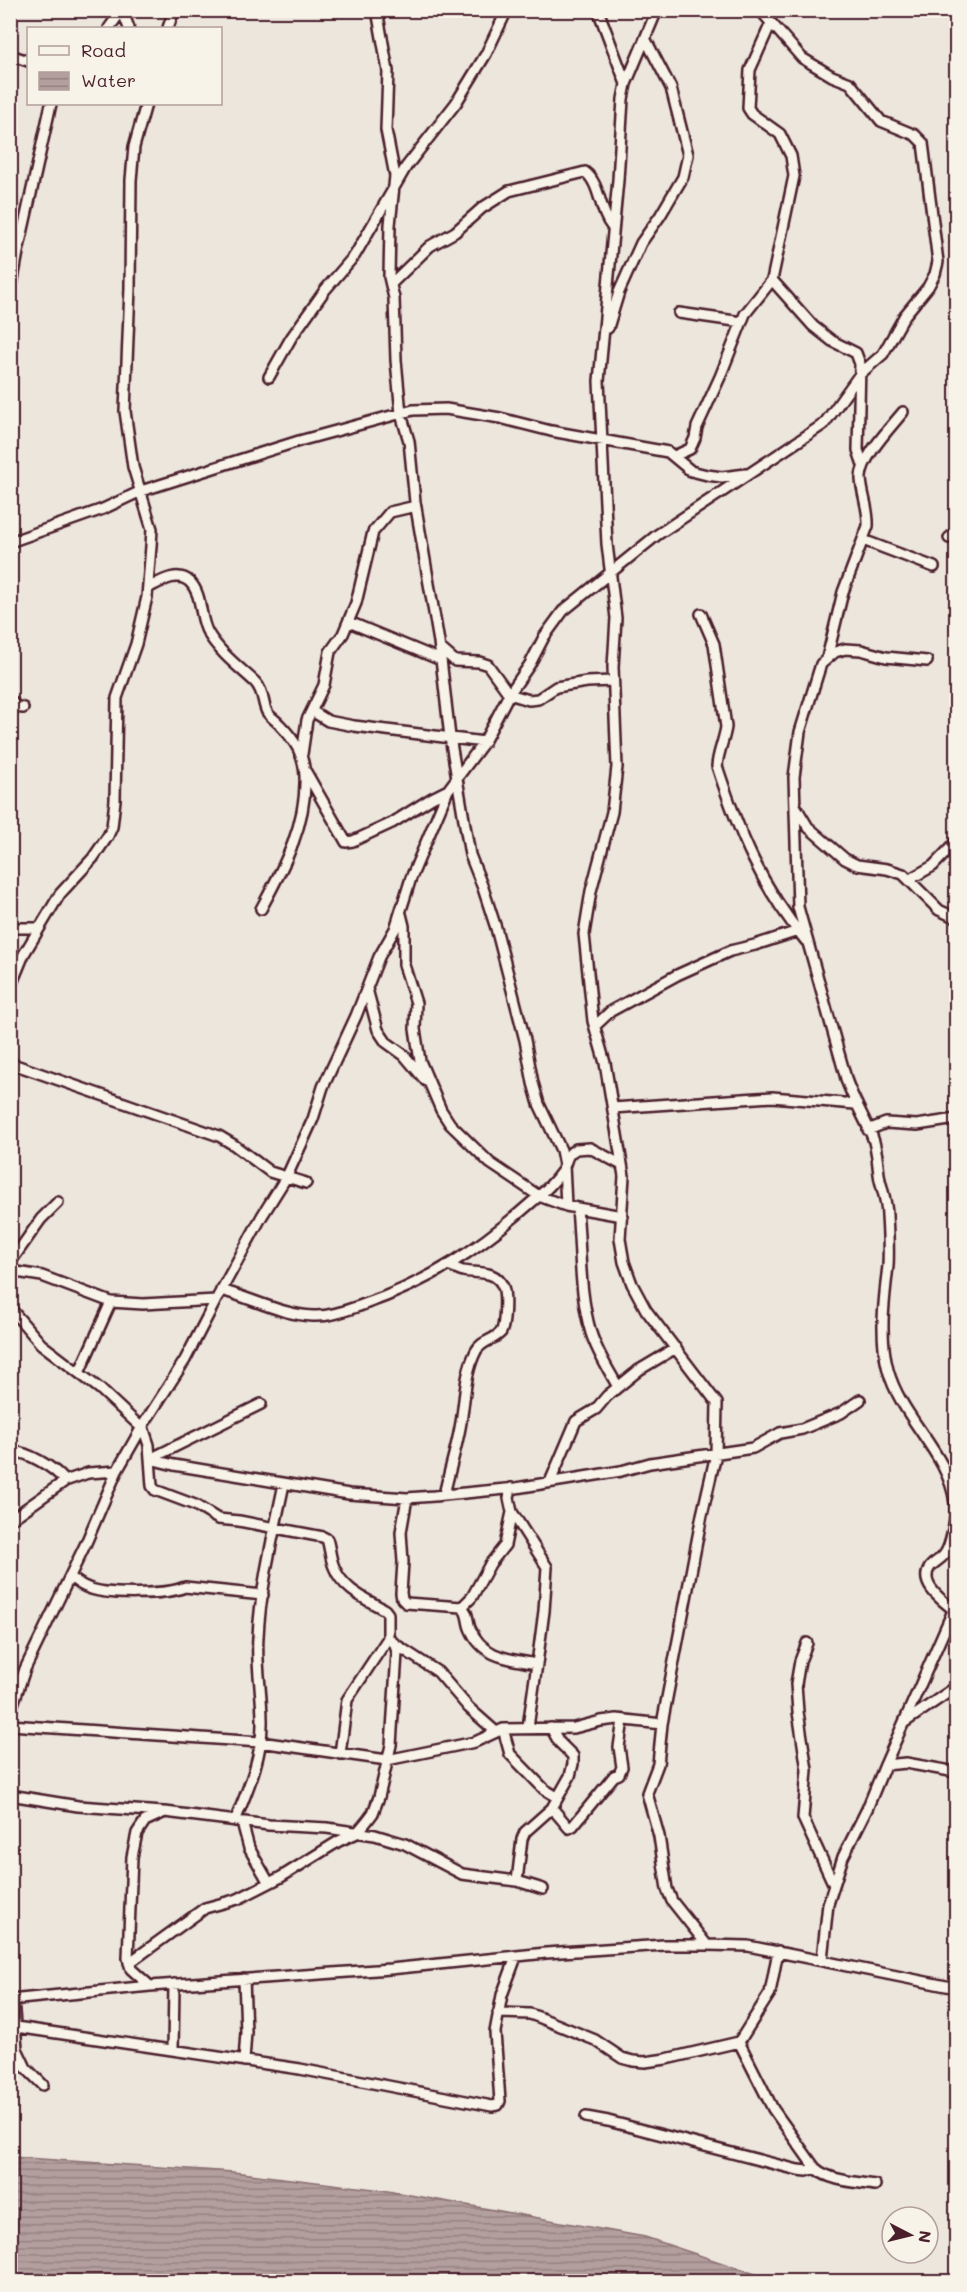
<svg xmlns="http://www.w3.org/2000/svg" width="967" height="2292" viewBox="0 0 967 2292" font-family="Mali,sans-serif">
	<defs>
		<pattern id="water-rules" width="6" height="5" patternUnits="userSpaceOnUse" patternTransform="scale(1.5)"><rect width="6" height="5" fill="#b39f9d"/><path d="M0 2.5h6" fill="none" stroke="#948180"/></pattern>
	</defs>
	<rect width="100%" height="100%" fill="#ece6dd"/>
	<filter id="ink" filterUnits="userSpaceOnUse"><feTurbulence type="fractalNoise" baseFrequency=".0167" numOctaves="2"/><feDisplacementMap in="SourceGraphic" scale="12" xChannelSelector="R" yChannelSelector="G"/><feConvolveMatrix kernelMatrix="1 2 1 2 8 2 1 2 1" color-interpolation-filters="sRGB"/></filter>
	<g filter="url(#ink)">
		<path fill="url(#water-rules)" stroke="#896c6f" stroke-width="1.5" d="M11,2157L233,2172L382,2190L645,2237L776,2281H11Z"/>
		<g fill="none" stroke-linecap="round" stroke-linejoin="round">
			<defs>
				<path id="minor" d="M122,10L129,28
					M377,10L388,71L386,130L395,176L390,225L389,277L394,298L396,360L401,414L409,441L415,502L439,642L450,737L470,855L483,888L496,928L525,1040L533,1083L539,1104L561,1150L564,1165L566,1206
					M598,10L626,84
					M657,10L626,84L623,99L618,180L599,381L607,544L616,618L613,667L617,767L612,812L591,891L584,934L593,1021L605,1063L624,1176L620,1239L624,1262L632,1284L646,1310L717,1403L716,1454L702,1515L662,1724L658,1764L647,1793L659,1836L667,1889L672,1901L707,1945
					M109,28L122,10
					M168,28L174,10
					M10,55L28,61
					M772,280L813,326L832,341L856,353L860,364L858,450L863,465
					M391,284L430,246L455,232L482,208L509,191L585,172C601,184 599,212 612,227
					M10,296L18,252L51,104
					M679,313L742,322
					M608,328L619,292L641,243L660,216L683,177L688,155L671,88L646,40
					M269,377L291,338L325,290L355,255L406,167L456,103L486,54L507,10
					M674,456L690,449L695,438L697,427L720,377L745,314L772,280L794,176L791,156L780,134L752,114L748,108L750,70L771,23
					M949,538L956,532
					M863,540L934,567
					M10,542L103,509L141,491L299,441L413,410L446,409L500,418L551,431L668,452L691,471L707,475L722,477L746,474
					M148,588C160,582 177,570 190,582C203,595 199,618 208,633C220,653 239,667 255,682C264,691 262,702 267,712C270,717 276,720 280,725C295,740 304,755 305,776C307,825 283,868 261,909
					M701,614L714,644L726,727C724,741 718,752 717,766C739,833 760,885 806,941
					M349,622L441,660
					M440,648L455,661L479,662L488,665L509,694L529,700L538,699L556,687L587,682L613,681
					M827,658L843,592L868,526C869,509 862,495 861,479C860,459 890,428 903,412
					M927,661L886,657L861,650L845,649L835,652L821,664L800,732L794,777L798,907L847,1082C854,1101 864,1117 872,1136C878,1150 877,1165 880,1180C883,1192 887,1203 887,1216C888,1232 889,1249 888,1266C884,1300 879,1336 888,1370C901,1418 949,1454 955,1503C957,1515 951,1547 944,1555C940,1560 934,1562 930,1567C918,1584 943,1601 954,1610
					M10,700L17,707L23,708
					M312,711L328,721L354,726L484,742
					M302,754L307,720L324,685L330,652L343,634L356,603L373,532L390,512L416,506
					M306,772L346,842L353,841L392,823L432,798L448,790
					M796,807L808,827L845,859L857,865L887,869L903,874L939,910L956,918
					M910,879L933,866L956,842
					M401,914L404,926V965L416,1003L415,1029L420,1061L441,1110L450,1124L490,1163L539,1196L566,1206L622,1216
					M10,928H38
					M10,988L24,954L60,894L93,858L108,836L112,827L115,800L117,698L136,644L147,597L151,546L152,529L133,467L125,411L130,288L131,180L134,147L146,104
					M367,989L378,1030L386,1042L404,1055L426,1081
					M595,1026L611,1011L677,975L730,951L755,945L798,931
					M10,1063L219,1136L234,1145L270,1172L306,1183
					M613,1108L772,1097L855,1104
					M868,1130L886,1123L917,1125L956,1119
					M577,1209C581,1250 579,1293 591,1333C597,1352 608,1369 618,1387
					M10,1263L41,1219L58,1202
					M10,1271L42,1276L111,1302L143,1304L216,1300
					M221,1290C251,1298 282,1315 313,1316C330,1317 347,1310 362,1305C430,1282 480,1248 533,1201C543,1193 555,1181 562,1171C568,1161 564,1156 576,1149L590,1148L622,1165
					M10,1308L41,1344L100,1389L144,1430L149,1445L152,1486L155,1490L195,1505L218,1519L239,1521L323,1537L327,1539C330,1548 330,1558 334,1567C343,1590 366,1599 385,1610L388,1614V1638L347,1700L340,1754
					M79,1373L111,1302
					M10,1452C25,1449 56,1469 65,1481
					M150,1459L174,1465L349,1494L407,1498L434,1496L516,1488L621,1471L650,1463L753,1448L780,1433L802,1429L841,1413L860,1400
					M150,1459L261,1404
					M550,1482L576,1421L596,1409L607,1396L639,1370L676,1348
					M511,1488L509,1498L512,1512L547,1567L544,1611L537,1664
					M444,1495C449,1472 456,1450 460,1428C465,1403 464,1374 476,1351C482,1340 493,1341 501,1332C505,1326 506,1294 503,1287C496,1269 477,1274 463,1271C459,1270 454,1267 450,1266
					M407,1498L401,1532L403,1562L401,1593L402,1599L406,1603L462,1607L472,1597L490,1564L505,1545L512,1512
					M10,1520L65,1481L88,1473L117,1471
					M70,1577C75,1580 80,1585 86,1587C104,1596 167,1595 185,1587L263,1595
					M462,1607C469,1613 467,1621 470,1628C482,1658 509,1659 537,1664L528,1727
					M807,1643L800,1661L796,1684L798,1712L807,1770L803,1818L833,1883
					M395,1644L438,1672L469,1708L495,1731
					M10,1713L25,1669L86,1543L117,1471L142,1427L185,1360L216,1300L262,1216L287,1176L313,1119L323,1087L356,1016L379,957L395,929L411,878L448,790L484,742L508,696L530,664L544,637L563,611L657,535L824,424L860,374L883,354L905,315L928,287L935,274L938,262L923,143L915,135L881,121L850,83L832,76L802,58L760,10
					M905,1722L956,1687
					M10,1725L260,1742L387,1760L475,1742L503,1729L574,1728L601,1721L617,1719L662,1724
					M503,1729L510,1754L544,1789L557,1797
					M885,1765L906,1763L956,1772
					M10,1795L78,1806L163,1812
					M552,1808L569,1828L573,1826L614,1776L619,1774L622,1767L619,1747L623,1720
					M235,1821C248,1789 263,1755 262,1720C262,1692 256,1665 258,1637C260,1589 274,1532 284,1484
					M242,1822L249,1848L269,1883
					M517,1881L522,1839L525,1832L552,1808L570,1776L573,1764V1756L559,1742L551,1728
					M822,1959L828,1904L843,1857L867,1809L885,1765L956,1604
					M129,1963L205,1908L238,1899L281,1877L339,1841L357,1833L367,1821L373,1813L379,1797L391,1745L397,1653L395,1644L388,1638
					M244,1979L246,2032L244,2061
					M150,1986L131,1969L128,1958L132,1857L137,1833L145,1821L165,1812L269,1825L327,1828L375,1835L405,1844L462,1874L517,1881L543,1889
					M10,2000L150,1986L390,1969L546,1953L664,1945H707L748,1946L956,1988
					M13,2000L17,2049L26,2068L43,2085
					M498,2013L530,2014L541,2018L595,2040L622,2058L633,2061L645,2062L666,2059L739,2042L770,1993L778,1951
					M16,2027L300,2069L492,2106L498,2105L500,2101L495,2032L502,1995L516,1957
					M739,2042L773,2109L815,2168C829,2181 856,2182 875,2185
					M173,2050L174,1984
					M586,2117L608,2121L798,2170L807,2171L815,2168"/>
			</defs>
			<use href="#minor" stroke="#4a1f2b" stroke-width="14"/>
			<use href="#minor" stroke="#f7f3e8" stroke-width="9"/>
		</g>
	</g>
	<rect width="967" height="2292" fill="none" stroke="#f7f3e8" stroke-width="36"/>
	<rect x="18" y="18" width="931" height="2256" fill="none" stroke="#4a1f2b" stroke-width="2" filter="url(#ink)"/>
	<rect x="27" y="27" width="195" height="78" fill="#f7f3e8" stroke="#b29e9c" stroke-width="1.5"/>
	<rect x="39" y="46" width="30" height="9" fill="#f7f3e8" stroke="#b29e9c" stroke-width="1.5"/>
	<text x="81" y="57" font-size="18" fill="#4a1f2b">Road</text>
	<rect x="39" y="72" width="30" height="18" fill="url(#water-rules)" stroke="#b29e9c" stroke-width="1.5"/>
	<text x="81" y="87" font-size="18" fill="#4a1f2b">Water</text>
	<g transform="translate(910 2235) rotate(97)"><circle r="28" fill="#f7f3e8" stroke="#b29e9c" stroke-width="1.5"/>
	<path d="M0-4.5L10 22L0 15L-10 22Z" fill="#4a1f2b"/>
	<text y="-9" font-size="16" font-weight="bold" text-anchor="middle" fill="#4a1f2b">N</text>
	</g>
</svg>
